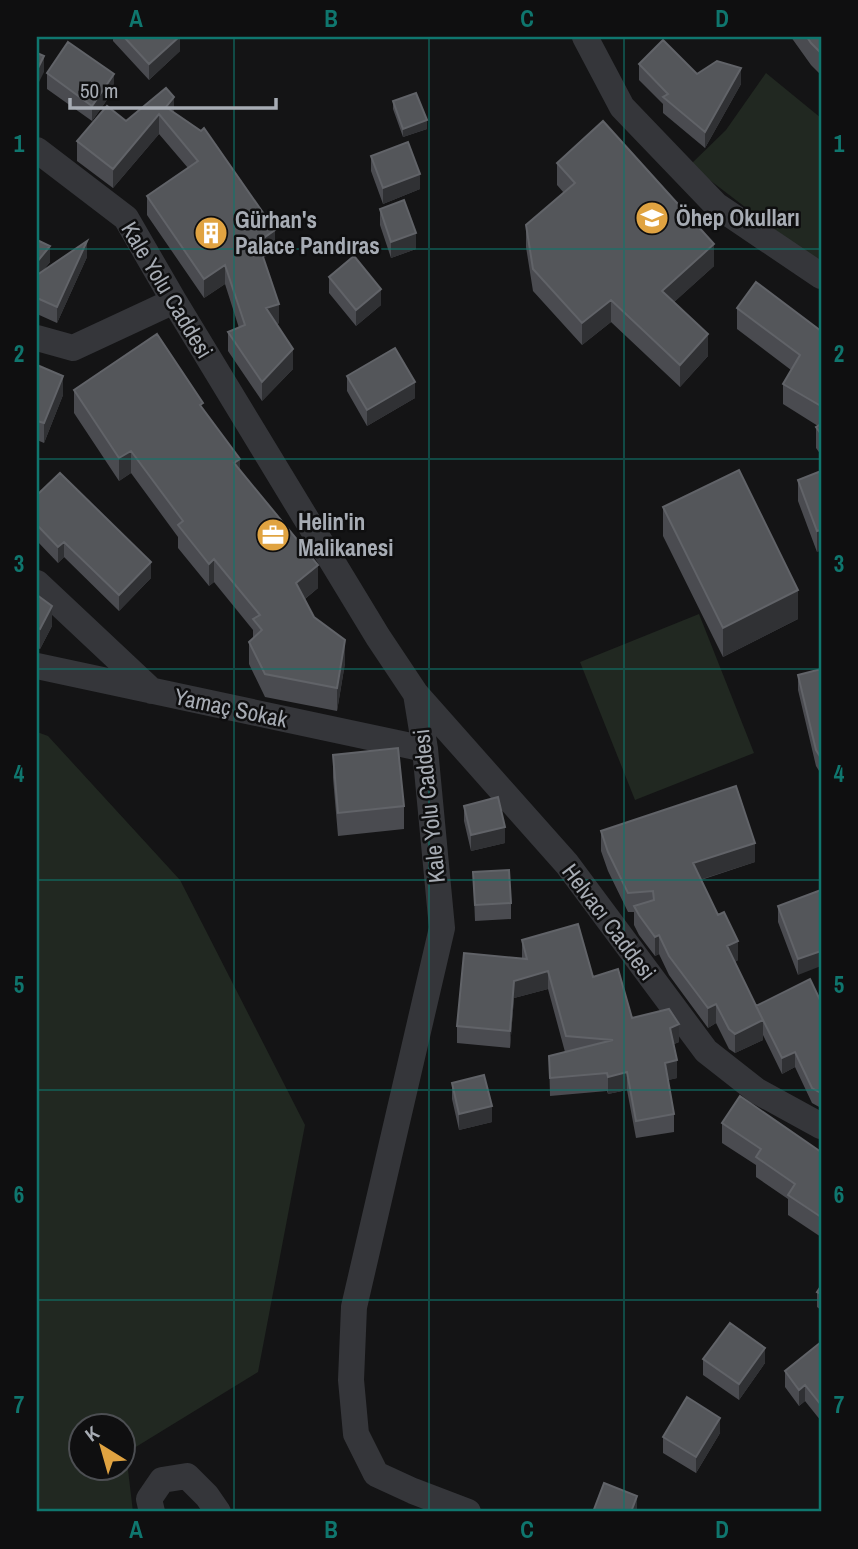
<svg xmlns="http://www.w3.org/2000/svg" width="858" height="1549" viewBox="0 0 858 1549" font-family="'Archivo Narrow',sans-serif">
	<rect width="100%" height="100%" fill="#141415"/>
	<path fill="#212821" fill-rule="evenodd" d="M766,73L821,118V265L690,165L726,130Z
		M699,614L754,753L635,800L580,662Z
		M37,732L48,736L180,880L305,1125L258,1372L126,1453L133,1512H37ZM80,1426H122V1468H80Z"/>
	<g fill="none" stroke-linecap="round" stroke-linejoin="round">
		<path stroke="#35363a" stroke-width="26" d="M585,37L622,107L716,205L821,276
			M37,150L126,218L174,301L378,637L416,694L425,749L442,928L354,1307L351,1380L356,1434L376,1474L413,1491L468,1512
			M37,338L73,348L174,301
			M37,583L152,691
			M37,666L425,749
			M416,694L567,864L706,1051L757,1091L821,1126
			M152,1512L149,1499L162,1480L187,1476L207,1496L218,1512"/>
	</g>
	<path fill="#4a4b50" d="M113,37H180V51L149,80L113,41Z
		M791,37H821V75L811,65Z
		M639,64L741,84L705,148L663,113V104L639,80Z
		M47,73L114,90L92,121L47,89Z
		M166,88L174,113L275,250L263,258L279,323L277,324L293,369L262,401L228,351V332L239,328L225,284L204,298L147,215V196L188,168L159,134L113,188L77,161V141L126,121Z
		M393,101L427,129L403,137L393,109Z
		M371,156L420,189L383,204L371,171Z
		M557,163L714,266L674,302L708,356L680,387L611,322L582,345L533,291L526,247V225L564,193L557,185Z
		M380,209L416,249L391,258L380,225Z
		M37,240L50,262L41,273L87,257L57,323L37,314Z
		M329,277L381,305L356,326L329,293Z
		M737,308L821,331V455L816,448V427L818,426L783,404V384L791,370L737,329Z
		M37,365L63,395L44,443L37,440Z
		M347,376L415,398L367,426L347,391Z
		M74,390L203,409L240,471L318,588L305,599L314,617L345,663L337,711L265,697L249,664V642L253,639V630L214,582L209,586L178,548V537L131,473L119,481L74,413Z
		M821,471L817,552L798,501V480Z
		M37,495L151,578L119,611L64,557L58,563L37,541Z
		M663,507L798,619L723,657L663,536Z
		M37,595L52,626L40,649L37,648Z
		M821,669V774L816,766L798,690V675Z
		M333,755L404,806V829L338,836L333,778Z
		M464,806L505,843L471,851L464,821Z
		M601,831L755,862L701,880L738,960L735,962L756,1006L821,1002V1108L812,1103L795,1067L782,1074L763,1035V1040L735,1053L729,1049L716,1023L708,1028L669,975L659,954L655,956L639,935L634,925V912H628L608,871L601,851Z
		M473,872L511,903V919L475,921Z
		M821,890L798,975L778,922V906Z
		M522,940L593,977L632,1018L679,1042L674,1044L677,1078L668,1080L674,1114V1132L636,1138L627,1090L608,1094L607,1091L550,1096L549,1056L565,1052L548,989L514,998L510,1048L457,1043V1026L522,958Z
		M452,1083L492,1122L459,1130L452,1099Z
		M722,1123L821,1152V1237L788,1215V1199L756,1177V1165L722,1143Z
		M821,1286V1310L817,1307V1292Z
		M821,1342V1421L805,1401L799,1406L785,1387V1371Z
		M703,1359L765,1363L739,1400L703,1375Z
		M720,1433L696,1473L663,1453V1437Z"/>
	<path fill="#303134" d="M179,37H180V51L149,80V64Z
		M44,56V72L37,86V70Z
		M741,68V84L705,148V132Z
		M114,74V90L92,121V106Z
		M174,97V116L166,107Z
		M159,114V134L113,188V169Z
		M427,120V129L403,137V129Z
		M420,174V189L383,204V188Z
		M275,230V250L258,261V242Z
		M416,233V249L391,258V242Z
		M87,241V257L57,323V307Z
		M714,244V266L662,313V291Z
		M50,246V262L37,278V262Z
		M225,265V284L204,298V279Z
		M381,289V305L356,326V310Z
		M611,300V322L582,345V323Z
		M279,304V323L266,328V308Z
		M708,334V356L680,387V365Z
		M293,349V369L262,401V382Z
		M63,376V395L44,443V423Z
		M415,382V398L367,426V410Z
		M131,451V473L119,481V458Z
		M240,459V482L234,463Z
		M821,530V551L817,552V531Z
		M64,542V557L58,563V547Z
		M214,559V582L209,586V564Z
		M151,562V578L119,611V595Z
		M318,565V588L296,606V583Z
		M798,590V619L723,657V628Z
		M52,606V626L40,649V629Z
		M345,640V663L337,711V688Z
		M505,827V843L471,851V835Z
		M755,843V862L693,882V863Z
		M659,935V954L655,956V937Z
		M738,941V960L727,966V946Z
		M821,951V966L798,975V959Z
		M548,971V989L514,998L510,1048V1031L514,981Z
		M716,1004V1023L708,1028V1008Z
		M763,1020V1040L735,1053V1034Z
		M679,1024V1042L670,1046V1028Z
		M795,1052V1067L782,1074V1058Z
		M677,1060V1078L665,1081V1063Z
		M627,1072V1090L608,1094V1077Z
		M492,1106V1122L459,1130V1114Z
		M765,1348V1363L739,1400V1384Z
		M805,1385V1401L799,1406V1390Z
		M720,1418V1433L696,1473V1457Z
		M637,1496V1512H631Z"/>
	<path fill="#54565a" stroke="#616368" stroke-width="2" d="M124,37H179L149,64Z
		M807,37H821V53L811,43Z
		M663,40L697,74L717,61L741,68L705,132L663,97L668,94L639,64Z
		M68,42L114,74L92,106L47,73Z
		M37,53L44,56L37,70Z
		M166,88L174,97L166,107L201,131L204,128L275,230L258,242L279,304L266,308L293,349L262,382L228,332L245,325L225,265L204,279L147,196L198,161L159,114L113,169L77,141L107,106L126,121Z
		M416,93L427,120L403,129L393,101Z
		M603,121L714,244L662,291L708,334L680,365L611,300L582,323L533,269L526,225L575,183L557,163Z
		M408,142L420,174L383,188L371,156Z
		M404,200L416,233L391,242L380,209Z
		M37,240L50,246L37,262Z
		M87,241L57,307L37,298V275Z
		M354,256L381,289L356,310L329,277Z
		M756,282L821,331V406L783,384L800,355L737,308Z
		M157,334L203,403L200,405L240,459L234,463L318,565L296,583L314,617L345,640L337,688L265,674L249,642L262,630L253,619L260,615L214,559L209,564L178,525L183,521L131,451L119,458L74,390Z
		M395,348L415,382L367,410L347,376Z
		M37,365L63,376L44,423L37,421Z
		M821,424V434L816,427Z
		M739,470L798,590L723,628L663,507Z
		M821,471V530L817,531L798,480Z
		M60,473L151,562L119,595L64,542L58,547L37,525V495Z
		M37,595L52,606L40,629L37,628Z
		M821,669V758L816,750L798,675Z
		M398,748L404,806L338,813L333,755Z
		M736,786L755,843L693,863L718,915L724,912L738,941L727,946L763,1020L735,1034L729,1029L716,1004L708,1008L669,956L659,935L655,937L639,915L634,906L654,900L653,891L628,893L608,852L601,831Z
		M498,797L505,827L471,835L464,806Z
		M509,870L511,903L475,905L473,872Z
		M821,890V951L798,959L778,906Z
		M578,924L593,977L618,969L632,1018L669,1009L679,1024L670,1028L677,1060L665,1063L674,1114L636,1121L627,1072L608,1077L607,1073L550,1078L549,1056L613,1040L566,1036L548,971L514,981L510,1031L457,1026L464,953L527,959L522,940Z
		M810,979L821,1002V1093L812,1088L795,1052L782,1058L756,1006Z
		M484,1075L492,1106L459,1114L452,1083Z
		M740,1096L821,1152V1217L788,1195L795,1184L756,1157L761,1149L722,1123Z
		M821,1286V1294L817,1292Z
		M730,1323L765,1348L739,1384L703,1359Z
		M821,1342V1405L805,1385L799,1390L785,1371Z
		M687,1397L720,1418L696,1457L663,1437Z
		M604,1483L637,1496L631,1512H593Z"/>
	<path fill="none" stroke="#0f766e" stroke-width="2" stroke-opacity="0.55" d="M234,37V1512M429,37V1512M624,37V1512M37,249H821M37,459H821M37,669H821M37,880H821M37,1090H821M37,1300H821"/>
	<defs>
		<symbol id="school-disc" viewBox="-11 -11 22 22"><circle r="9.5" fill="#e0a341" stroke="#0f0f10"/><path d="M0-5L7-2L0 1L-7-2ZM-4 1L0 2.5L4 1V4Q0 6-4 4Z" fill="#fff"/></symbol>
		<symbol id="building-disc" viewBox="-11 -11 22 22"><circle r="9.5" fill="#e0a341" stroke="#0f0f10"/><path d="M-4-6H4V6H1V3H-1V6H-4ZM-2.5-4.3h1.7v1.8h-1.7ZM.8-4.3h1.7v1.8H.8ZM-2.5-1h1.7V.8h-1.7ZM.8-1h1.7V.8H.8Z" fill="#fff"/></symbol>
		<symbol id="office-disc" viewBox="-11 -11 22 22"><circle r="9.5" fill="#e0a341" stroke="#0f0f10"/><path d="M-6-3h4V-5.5h4V-3h4V5H-6ZM-1-4.5V-3h2v-1.5ZM-6 0V1H6V0Z" fill="#fff"/></symbol>
	</defs>
	<g fill-rule="evenodd">
		<use href="#school-disc" x="633" y="199" width="38" height="38"/>
		<use href="#building-disc" x="192" y="214" width="38" height="38"/>
		<use href="#office-disc" x="254" y="516" width="38" height="38"/>
	</g>
	<g text-anchor="middle" stroke-width="5" stroke-linejoin="round" paint-order="stroke">
		<g font-size="23" font-weight="bold" fill="#a7acb4" stroke="#0f0f10" text-anchor="start">
			<text x="676" y="226">Öhep Okulları</text>
			<text x="235" y="228">Gürhan's<tspan x="235" dy="26">Palace Pandıras</tspan></text>
			<text x="298" y="530">Helin'in<tspan x="298" dy="26">Malikanesi</tspan></text>
		</g>
		<g font-size="23" fill="#a7acb4" stroke="#0f0f10">
			<text transform="translate(167 290) rotate(59)" y="8">Kale Yolu Caddesi</text>
			<text transform="translate(231 708) rotate(12)" y="8">Yamaç Sokak</text>
			<text transform="translate(429 806) rotate(-96)" y="8">Kale Yolu Caddesi</text>
			<text transform="translate(609 922) rotate(53)" y="8">Helvacı Caddesi</text>
		</g>
	</g>
	<rect width="858" height="1549" fill="none" stroke="#0f0f10" stroke-width="77"/>
	<g transform="translate(102 1447) rotate(323)"><circle r="33" fill="#0f0f10" stroke="#4c4e52" stroke-width="2"/>
	<path d="M0-5L12 26L0 18L-12 26Z" fill="#e0a341"/>
	<text y="-10" font-size="19" font-weight="bold" text-anchor="middle" fill="#a7acb4">K</text>
	</g>
	<path d="M70 98v10h206v-10" fill="none" stroke="#a7acb4" stroke-width="3.5"/>
	<text x="80" y="98" font-size="21" fill="#a7acb4" stroke="#0f0f10" stroke-width="5" paint-order="stroke">50 m</text>
	<rect x="38" y="38" width="782" height="1472" fill="none" stroke="#0f766e" stroke-width="2.5"/>
	<g font-size="23" text-anchor="middle" font-weight="bold" fill="#0f766e">
		<text x="136" y="27">A</text>
		<text x="331" y="27">B</text>
		<text x="527" y="27">C</text>
		<text x="722" y="27">D</text>
		<text x="19" y="152">1</text>
		<text x="839" y="152">1</text>
		<text x="19" y="362">2</text>
		<text x="839" y="362">2</text>
		<text x="19" y="572">3</text>
		<text x="839" y="572">3</text>
		<text x="19" y="782">4</text>
		<text x="839" y="782">4</text>
		<text x="19" y="993">5</text>
		<text x="839" y="993">5</text>
		<text x="19" y="1203">6</text>
		<text x="839" y="1203">6</text>
		<text x="19" y="1413">7</text>
		<text x="839" y="1413">7</text>
		<text x="136" y="1538">A</text>
		<text x="331" y="1538">B</text>
		<text x="527" y="1538">C</text>
		<text x="722" y="1538">D</text>
	</g>
</svg>
